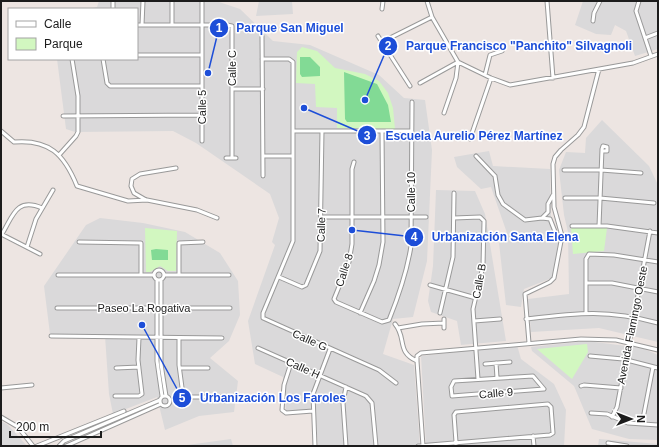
<svg xmlns="http://www.w3.org/2000/svg" width="659" height="447" viewBox="0 0 659 447" font-family="Helvetica,sans-serif">
	<rect width="100%" height="100%" fill="#ede5e2"/>
	<path fill="#dad9da" d="M99,1H216L240,9L273,41L310,45L379,75L404,98L425,100L432,150L427,261L413,317L393,319L383,354L414,365L420,446H318L315,409L286,411L283,377L255,364L248,321L275,245L272,242L279,218L270,194L196,143L173,131L75,132L66,129L57,59H137V9H89L97,7Z
		M259,1H292L293,14L256,16Z
		M583,1H658V49L635,56L626,31L615,25L611,35L596,34L575,25Z
		M602,120L649,166L658,185V342L599,328L531,332L528,299L569,294L568,232L564,215L559,170L566,152L585,153L586,138Z
		M489,151L493,166L550,169L551,216L559,237L555,267L552,278L524,289L521,307L506,305L499,243L508,236L491,187L481,189L457,167L454,157Z
		M436,190L475,191L485,214L506,341L461,345L457,321L431,312L428,301L433,266Z
		M100,218L143,223L185,232L220,253L238,281L240,315L229,341L210,358L238,381L234,412L199,416L165,430L157,397L113,414L109,394L105,336L50,334L44,286L86,225Z
		M587,341L642,348L658,355V440L629,439L592,429L574,386L532,351L531,347Z
		M517,345L521,359L554,384L566,410L564,446H426L421,356Z
		M1,421L8,425L27,446H1Z
		M231,439L233,446H180Z
		M599,439L658,444V446H598Z"/>
	<path fill="#d2f7c0" d="M302,47L317,51L335,68L365,74L379,81L388,93L393,108L395,129L337,128V108L316,107L315,84L296,83L297,52Z
		M145,228L177,231L176,271H168L160,266L150,272H146Z
		M571,228H607L604,251L573,254Z
		M587,344L588,352L572,379L537,349Z"/>
	<path fill="#82da95" d="M300,57H310L320,67V76L302,77L300,74Z
		M344,72L377,84L388,105L391,122H347L345,119Z
		M156,249L168,250V260H152L151,250Z"/>
	<g fill="none" stroke-linecap="round" stroke-linejoin="round">
		<defs>
			<path id="minor" d="M113,1V9
				M427,1L432,17L458,62L491,78L510,85L633,63L658,54
				M547,1L553,78
				M639,1L636,11L651,56
				M382,9L383,1
				M593,21L594,13L600,1
				M137,25H227L232,26V158
				M142,25L143,1
				M172,25V1
				M262,36L263,176
				M378,36L410,86
				M645,38L658,33
				M382,42L432,17
				M137,55H202
				M103,59L107,83L110,86H202
				M262,59H289L293,62V241L263,313V318L379,370L396,383
				M485,75L490,55L502,51
				M420,83L458,62
				M232,89H263
				M444,113L456,78L458,62
				M63,116L202,115
				M1,131L14,142C49,139 64,154 77,186L128,201L147,200L197,210L217,218
				M293,131H411
				M470,139L491,78
				M202,141V1
				M59,155L76,136L78,132V96L72,59
				M263,156H293
				M476,156L495,176L498,195L503,204L525,220L542,218L550,219L556,234L562,236
				M226,158H236
				M354,162L352,169V244L349,262L334,299L336,302L382,322L389,320C399,295 407,272 411,246L412,102
				M564,170H601L641,173
				M565,198H600L654,203
				M146,200L134,193L131,186L132,179L140,174L176,168
				M322,217H426
				M454,218L480,217L484,221L483,266L473,309L478,379
				M542,218L548,212V204L553,195
				M572,226H607L658,233
				M599,226L602,149L603,146L607,147V151H603
				M1,234L40,254
				M2,234C13,216 16,197 42,208
				M79,242L141,243V275
				M27,247L36,219L53,190
				M154 275a5 5 0 1 1 10 0a5 5 0 1 1-10 0Z
				M58,275H154
				M164,275H229
				M179,275V243L203,242
				M279,277L302,287L306,285L320,251L322,131
				M157,280V361L162,396
				M161,280V364L166,396
				M587,283H612L658,292
				M430,285L476,298
				M57,308H230
				M586,312V259L589,254L614,255L658,262
				M360,313L374,281L379,265L383,242L382,131
				M440,313L453,257L454,193
				M444,319V328
				M526,319C577,313 608,309 658,323
				M474,321L500,319
				M395,324C407,338 396,352 417,361
				M398,328L422,324L444,323
				M51,336L222,338
				M179,338V365L183,395L190,397H230
				M529,343L525,294L550,282L554,278L562,236L554,207L553,164L555,157L561,150L578,135L584,127L599,69
				M258,348L366,396L372,403L376,446
				M590,356L623,359L658,368
				M291,363L284,385L282,410L286,413L313,411
				M496,363L497,378
				M485,364L510,362
				M116,368L139,367
				M180,368H208
				M533,376L544,389L452,396L451,387L454,381Z
				M581,386L584,385L621,388
				M1,388L32,385
				M160 401a5 5 0 1 1 10 0a5 5 0 1 1-10 0Z
				M115,396H139L142,394L138,360L139,338
				M591,413L607,414L628,423L658,425
				M1,417L18,427L33,446
				M612,417L617,407L650,231
				M642,424L653,367
				M533,436L534,446
				M608,443L627,446
				M37,446L124,411
				M59,446L64,441L160,400
				M66,446L161,404
				M315,446L313,394L330,349
				M346,446L343,403L346,387
				M418,446L550,435L553,433L551,407L548,404L456,412L454,415L456,442V446
				M423,446L417,361V356L421,353L581,339L616,340L658,350"/>
		</defs>
		<use href="#minor" stroke="#999" stroke-width="5"/>
		<use href="#minor" stroke="#fff" stroke-width="3"/>
	</g>
	<g text-anchor="middle" stroke-width="3" stroke-linejoin="round" paint-order="stroke">
		<g font-size="11" fill="#1c1c1c" stroke="#fff">
			<text transform="translate(232 68) rotate(-90)" y="4">Calle C</text>
			<text transform="translate(202 107) rotate(-90)" y="4">Calle 5</text>
			<text transform="translate(411 192) rotate(-90)" y="4">Calle 10</text>
			<text transform="translate(321 225) rotate(-88)" y="4">Calle 7</text>
			<text transform="translate(344 270) rotate(-72)" y="4">Calle 8</text>
			<text transform="translate(479 281) rotate(-80)" y="4">Calle B</text>
			<text x="144" y="312">Paseo La Rogativa</text>
			<text transform="translate(632 325) rotate(-79)" y="4">Avenida Flamingo Oeste</text>
			<text transform="translate(310 340) rotate(24)" y="4">Calle G</text>
			<text transform="translate(303 368) rotate(24)" y="4">Calle H</text>
			<text transform="translate(496 393) rotate(-5)" y="4">Calle 9</text>
		</g>
	</g>
	<path fill="none" stroke="#1d4ed8" stroke-width="1.5" d="M208 73L219 28M365 100L388 46M304 108L367 135M352 230L414 237M142 325L182 398"/>
	<g fill="#1d4ed8" stroke="#fff" stroke-width="1.5">
		<circle cx="208" cy="73" r="4"/>
		<circle cx="365" cy="100" r="4"/>
		<circle cx="304" cy="108" r="4"/>
		<circle cx="352" cy="230" r="4"/>
		<circle cx="142" cy="325" r="4"/>
		<circle cx="219" cy="28" r="10"/>
		<circle cx="388" cy="46" r="10"/>
		<circle cx="367" cy="135" r="10"/>
		<circle cx="414" cy="237" r="10"/>
		<circle cx="182" cy="398" r="10"/>
	</g>
	<g font-size="12" text-anchor="middle" font-weight="bold" fill="#fff">
		<text x="219" y="32">1</text>
		<text x="388" y="50">2</text>
		<text x="367" y="140">3</text>
		<text x="414" y="241">4</text>
		<text x="182" y="402">5</text>
	</g>
	<g font-size="12" text-anchor="middle" font-weight="bold" fill="#1d4ed8" stroke="#fff" stroke-width="3" stroke-linejoin="round" paint-order="stroke">
		<text x="290" y="32">Parque San Miguel</text>
		<text x="519" y="50">Parque Francisco "Panchito" Silvagnoli</text>
		<text x="474" y="140">Escuela Aurelio Pérez Martínez</text>
		<text x="505" y="241">Urbanización Santa Elena</text>
		<text x="273" y="402">Urbanización Los Faroles</text>
	</g>
	<rect width="659" height="447" fill="none" stroke="#1c1c1c" stroke-width="4"/>
	<rect x="8" y="8" width="130" height="52" fill="#ffffff" stroke="#a4a4a4"/>
	<rect x="16" y="21" width="20" height="6" fill="#ffffff" stroke="#a4a4a4"/>
	<text x="44" y="28" font-size="12" fill="#1c1c1c">Calle</text>
	<rect x="16" y="38" width="20" height="12" fill="#d2f7c0" stroke="#a4a4a4"/>
	<text x="44" y="48" font-size="12" fill="#1c1c1c">Parque</text>
	<g transform="translate(631 419) rotate(90)" stroke="#ffffff" stroke-width="3" paint-order="stroke">
	<path d="M0-3L7 15L0 10L-7 15Z" fill="#1c1c1c"/>
	<text y="-6" font-size="11" font-weight="bold" text-anchor="middle" fill="#1c1c1c">N</text>
	</g>
	<path d="M10 431v6h91v-6" fill="none" stroke="#1c1c1c" stroke-width="2"/>
	<text x="16" y="431" font-size="12" fill="#1c1c1c" stroke="#ffffff" stroke-width="3" paint-order="stroke">200 m</text>
</svg>
